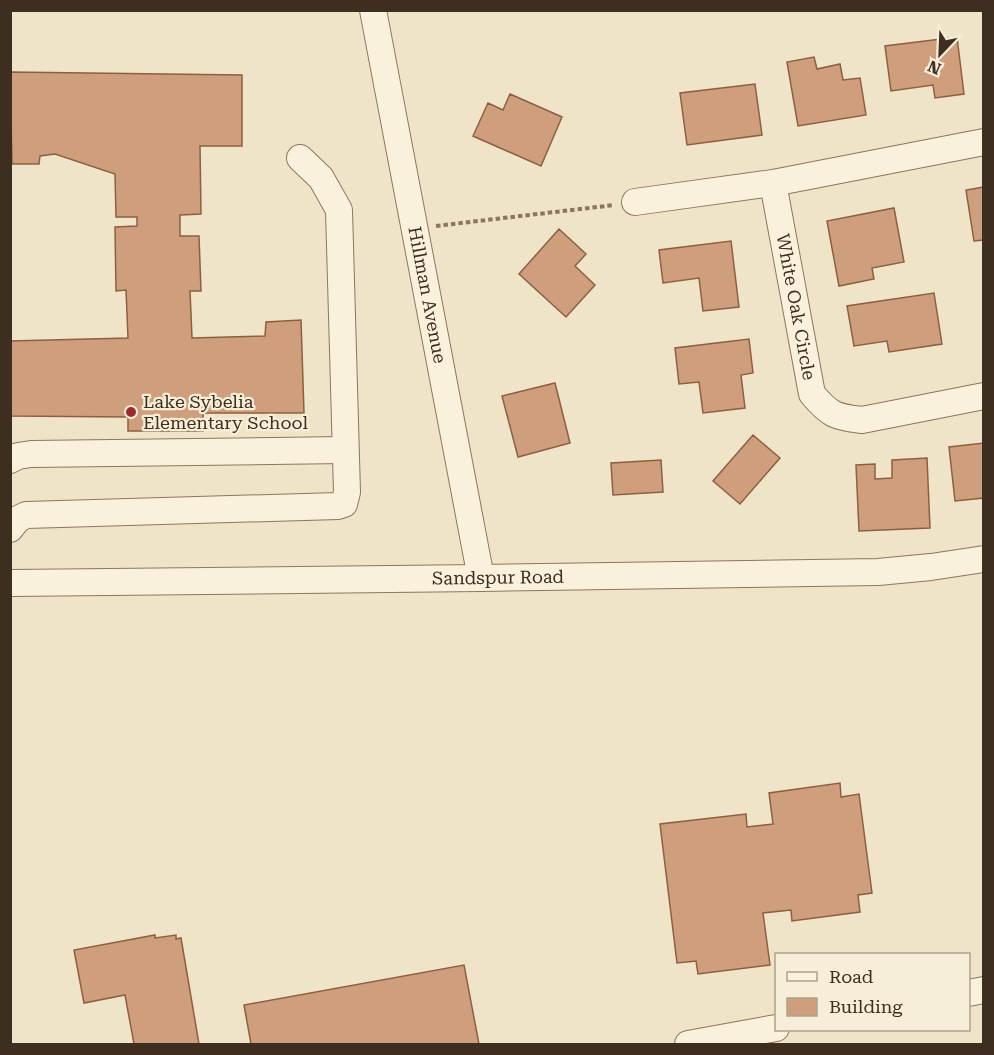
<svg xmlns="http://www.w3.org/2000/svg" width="994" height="1055" viewBox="0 0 994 1055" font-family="'Roboto Serif',serif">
	<rect width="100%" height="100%" fill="#f0e4c8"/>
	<path fill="#cf9f7d" stroke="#8d5f41" stroke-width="1.5" d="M957,37L964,94L935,98L933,85L891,91L885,46Z
		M814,57L817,69L840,64L843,80L860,78L866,115L798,126L787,62Z
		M10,72L242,75V146H200L201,214L180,215V236H199L201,291H190L192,338L265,336L266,322L301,320L304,413H203V431H128V417L10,416V341L128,338L126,290L116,291L115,227L137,226V217H116L115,174L55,154L40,156L39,164H12Z
		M755,84L762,135L687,145L680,93Z
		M510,94L562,117L541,166L473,136L488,103L503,110Z
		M984,187V240L974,241L966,190Z
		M894,208L904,262L872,268L874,279L839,286L827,221Z
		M559,229L586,254L575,266L595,285L566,317L519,274Z
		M731,241L739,307L703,311L699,278L663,283L659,250Z
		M934,293L942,344L889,352L887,341L854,346L847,306Z
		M749,339L753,373L741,375L745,408L703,413L699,382L679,384L675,348Z
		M555,383L570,443L518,457L502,396Z
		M753,435L780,458L740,504L713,481Z
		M984,443V498L955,501L949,447Z
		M927,458L930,528L859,531L856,465L875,464V479L892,478V460Z
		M661,460L663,492L613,495L611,463Z
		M840,783L841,797L859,794L872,893L858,895L860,912L792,921L791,910L763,913L770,965L698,974L696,961L677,963L660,824L746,814L747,827L773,824L769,793Z
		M155,935V938L176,935V939L181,938L199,1044H134L125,995L84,1003L74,950Z
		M464,965L479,1044H251L244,1005Z"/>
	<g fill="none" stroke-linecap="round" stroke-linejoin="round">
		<defs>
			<g id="minor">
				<path id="s1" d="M373,10L481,578"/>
				<path id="s2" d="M773,183L812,394C830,415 835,417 862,420L984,396"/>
				<path d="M635,202L773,183L984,142"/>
				<path d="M10,460L18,456L31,454L345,450"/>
				<path d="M10,529L18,519L26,515L338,506L344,504L347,492L339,210L321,178L300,158"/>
				<path id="s3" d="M10,583L481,578L878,572L931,567L984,559"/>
				<path d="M968,993L984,990"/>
				<path d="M688,1044L776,1028"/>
			</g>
		</defs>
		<use href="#minor" stroke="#8d765c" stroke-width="28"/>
		<path stroke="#8d765c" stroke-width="4" stroke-dasharray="4.5 3" stroke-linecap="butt" d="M436,226L614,205"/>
		<use href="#minor" stroke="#faf1dc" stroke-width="26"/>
	</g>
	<circle fill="#9e2a2b" stroke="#f7eed8" stroke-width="2" cx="131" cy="412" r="6"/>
	<g text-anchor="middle" stroke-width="4.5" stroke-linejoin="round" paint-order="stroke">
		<g font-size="18" fill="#3d2e20" stroke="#f7eed8">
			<text dy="6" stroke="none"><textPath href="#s1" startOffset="290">Hillman Avenue</textPath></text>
			<text dy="6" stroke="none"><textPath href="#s2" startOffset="126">White Oak Circle</textPath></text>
			<text dy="6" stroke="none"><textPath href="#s3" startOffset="488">Sandspur Road</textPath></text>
		</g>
		<g font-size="18" fill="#3d2e20" stroke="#f7eed8" text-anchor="start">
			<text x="143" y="408">Lake Sybelia<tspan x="143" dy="21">Elementary School</tspan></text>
		</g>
	</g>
	<rect width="994" height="1055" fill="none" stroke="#3d2e20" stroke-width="24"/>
	<rect x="775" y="953" width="195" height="78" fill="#f7eed8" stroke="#ada18e" stroke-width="1.5"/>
	<rect x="787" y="972" width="30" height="9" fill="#faf1dc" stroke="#ada18e" stroke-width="1.5"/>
	<text x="829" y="983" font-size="18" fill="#3d2e20">Road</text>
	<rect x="787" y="998" width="30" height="18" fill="#cf9f7d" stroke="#ada18e" stroke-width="1.5"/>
	<text x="829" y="1013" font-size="18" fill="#3d2e20">Building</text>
	<g transform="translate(940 54) rotate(203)" stroke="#f7eed8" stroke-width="4.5" paint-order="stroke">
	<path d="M0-4.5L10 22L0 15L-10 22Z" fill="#3d2e20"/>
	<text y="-9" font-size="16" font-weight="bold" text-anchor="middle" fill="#3d2e20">N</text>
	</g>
</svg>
